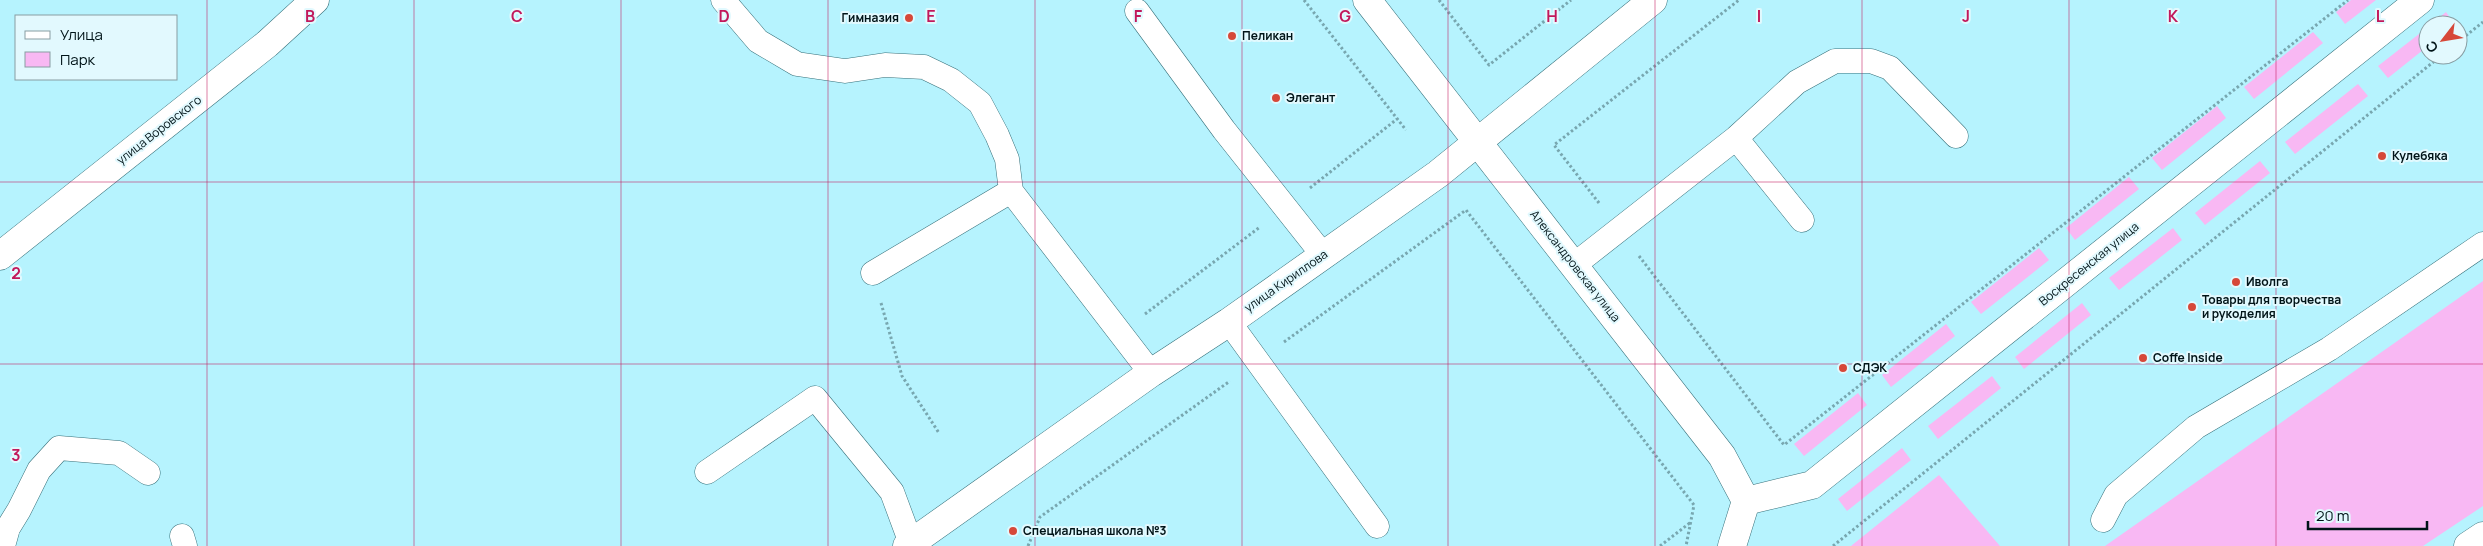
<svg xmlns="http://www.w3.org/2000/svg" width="2483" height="546" viewBox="0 0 2483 546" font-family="Manrope,sans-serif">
	<rect width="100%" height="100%" fill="#b6f3fe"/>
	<path fill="#f8b8f3" d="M2351,0H2376L2345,24L2336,12Z
		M2446,12L2455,25H2430Z
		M2428,27V46L2388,78L2378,66Z
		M2313,32L2323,43L2254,99L2244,87Z
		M2358,84L2368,96L2295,154L2285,142Z
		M2217,106L2226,118L2162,170L2152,158Z
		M2260,161L2270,173L2205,225L2195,213Z
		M2129,177L2139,189L2075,240L2066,228Z
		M2173,228L2182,240L2119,290L2109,278Z
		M2039,248L2049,260L1981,314L1971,302Z
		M2483,281V506L2423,546H2105Z
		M2082,303L2091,315L2024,369L2015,357Z
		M1946,324L1955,336L1891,387L1882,375Z
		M1992,376L2001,388L1938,439L1928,426Z
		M1858,393L1867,405L1804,456L1794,444Z
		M1902,448L1911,460L1847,511L1838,499Z
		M1939,475L2000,546H1851Z"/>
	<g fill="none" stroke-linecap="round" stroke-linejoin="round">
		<defs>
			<path id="lane" d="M723,0L758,41L797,64L845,71L885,65L924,67L951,80L980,103L997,135L1007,159L1011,191
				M1137,11L1224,130L1323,255
				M1736,138L1802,220
				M1574,265L1736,138L1797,82L1835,61H1871L1890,68L1956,136
				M873,273L1011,191L1151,373
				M1229,322L1377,526
				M707,472L815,398L892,492L912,546
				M2103,520L2116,495L2196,427L2329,349L2483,244
				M182,536L185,546
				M3,546L8,528L19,510L39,470L59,448L119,453L148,473"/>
			<path id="street" d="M0,256L267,44L315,0
				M1746,501L1812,485L2420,0
				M907,546L1151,373L1229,322L1438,174L1653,0
				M2468,546L2483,536"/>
			<path id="secondary" d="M1367,0L1722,456L1746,501L1732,546"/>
		</defs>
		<use href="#lane" stroke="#36707a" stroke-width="25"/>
		<use href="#street" stroke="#36707a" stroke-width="29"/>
		<use href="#secondary" stroke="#36707a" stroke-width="29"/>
		<path stroke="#78a7b0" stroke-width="3" stroke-dasharray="2.5 2.5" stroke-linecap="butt" d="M1304,0L1406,130
			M1439,0L1489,65L1571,0
			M2458,42L2483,22
			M1310,188L1397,119
			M1599,203L1554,145L1739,0
			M1639,256L1784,445L2348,0
			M881,303L902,376L939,433
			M1145,314L1260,227
			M1284,342L1466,210L1694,505L1686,546
			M1028,546L1040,517L1230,381
			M1660,546L1691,522
			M1833,546L2442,55"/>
		<use href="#lane" stroke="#fff" stroke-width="24"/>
		<use href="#street" stroke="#fff" stroke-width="28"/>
		<use href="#secondary" stroke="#fff" stroke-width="28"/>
	</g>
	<path fill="none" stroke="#c2185b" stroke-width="1" stroke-opacity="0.55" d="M207,0V546M414,0V546M621,0V546M828,0V546M1035,0V546M1242,0V546M1448,0V546M1655,0V546M1862,0V546M2069,0V546M2276,0V546M0,182H2483M0,364H2483"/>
	<g fill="#d64839" stroke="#e2f9fe" stroke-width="2">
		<circle cx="909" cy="18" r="5"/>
		<circle cx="1232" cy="36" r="5"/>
		<circle cx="1276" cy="98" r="5"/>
		<circle cx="2382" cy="156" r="5"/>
		<circle cx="2236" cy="282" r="5"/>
		<circle cx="2192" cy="307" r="5"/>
		<circle cx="2143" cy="358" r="5"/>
		<circle cx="1843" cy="368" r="5"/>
		<circle cx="1013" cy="531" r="5"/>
	</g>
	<g text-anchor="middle" stroke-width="4" stroke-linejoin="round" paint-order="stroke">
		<g font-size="12" font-weight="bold" fill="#001418" stroke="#e2f9fe" text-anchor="start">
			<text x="899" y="22" text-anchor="end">Гимназия</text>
			<text x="1242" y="40">Пеликан</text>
			<text x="1286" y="102">Элегант</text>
			<text x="2392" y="160">Кулебяка</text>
			<text x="2246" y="286">Иволга</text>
			<text x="2202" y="304">Товары для творчества<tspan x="2202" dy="14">и рукоделия</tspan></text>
			<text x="2153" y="362">Coffe Inside</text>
			<text x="1853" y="372">СДЭК</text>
			<text x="1023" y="535">Специальная школа №3</text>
		</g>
		<g font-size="12" fill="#001418" stroke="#e2f9fe">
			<text transform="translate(159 130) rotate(-38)" y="4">улица Воровского</text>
			<text transform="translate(2089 264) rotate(-39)" y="4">Воскресенская улица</text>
			<text transform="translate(1575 266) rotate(52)" y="4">Александровская улица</text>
			<text transform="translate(1286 281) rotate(-35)" y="4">улица Кириллова</text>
		</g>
	</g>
	<g font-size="16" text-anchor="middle" font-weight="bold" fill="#c2185b" stroke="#e2f9fe" stroke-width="4" stroke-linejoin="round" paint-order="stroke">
		<text x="310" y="22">B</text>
		<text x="517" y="22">C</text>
		<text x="724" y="22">D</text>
		<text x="931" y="22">E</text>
		<text x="1138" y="22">F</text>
		<text x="1345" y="22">G</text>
		<text x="1552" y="22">H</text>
		<text x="1759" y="22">I</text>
		<text x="1966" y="22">J</text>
		<text x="2173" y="22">K</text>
		<text x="2380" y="22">L</text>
		<text x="16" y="279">2</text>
		<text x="16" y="461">3</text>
	</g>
	<rect x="15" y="15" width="162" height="65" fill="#e2f9fe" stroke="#889da2"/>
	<rect x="25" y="31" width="25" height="8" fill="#ffffff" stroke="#889da2"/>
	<text x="60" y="40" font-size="15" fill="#001418">Улица</text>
	<rect x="25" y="52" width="25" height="15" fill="#f8b8f3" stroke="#889da2"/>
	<text x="60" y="65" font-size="15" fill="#001418">Парк</text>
	<g transform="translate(2443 40) rotate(239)"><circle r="24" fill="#e2f9fe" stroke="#889da2"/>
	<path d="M0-4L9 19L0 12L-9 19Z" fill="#d64839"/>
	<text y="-8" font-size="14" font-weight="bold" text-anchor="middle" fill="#001418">С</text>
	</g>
	<path d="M2308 521v8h119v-8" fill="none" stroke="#001418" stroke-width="2.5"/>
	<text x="2316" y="521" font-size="15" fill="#001418" stroke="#e2f9fe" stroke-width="4" paint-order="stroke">20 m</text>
</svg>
